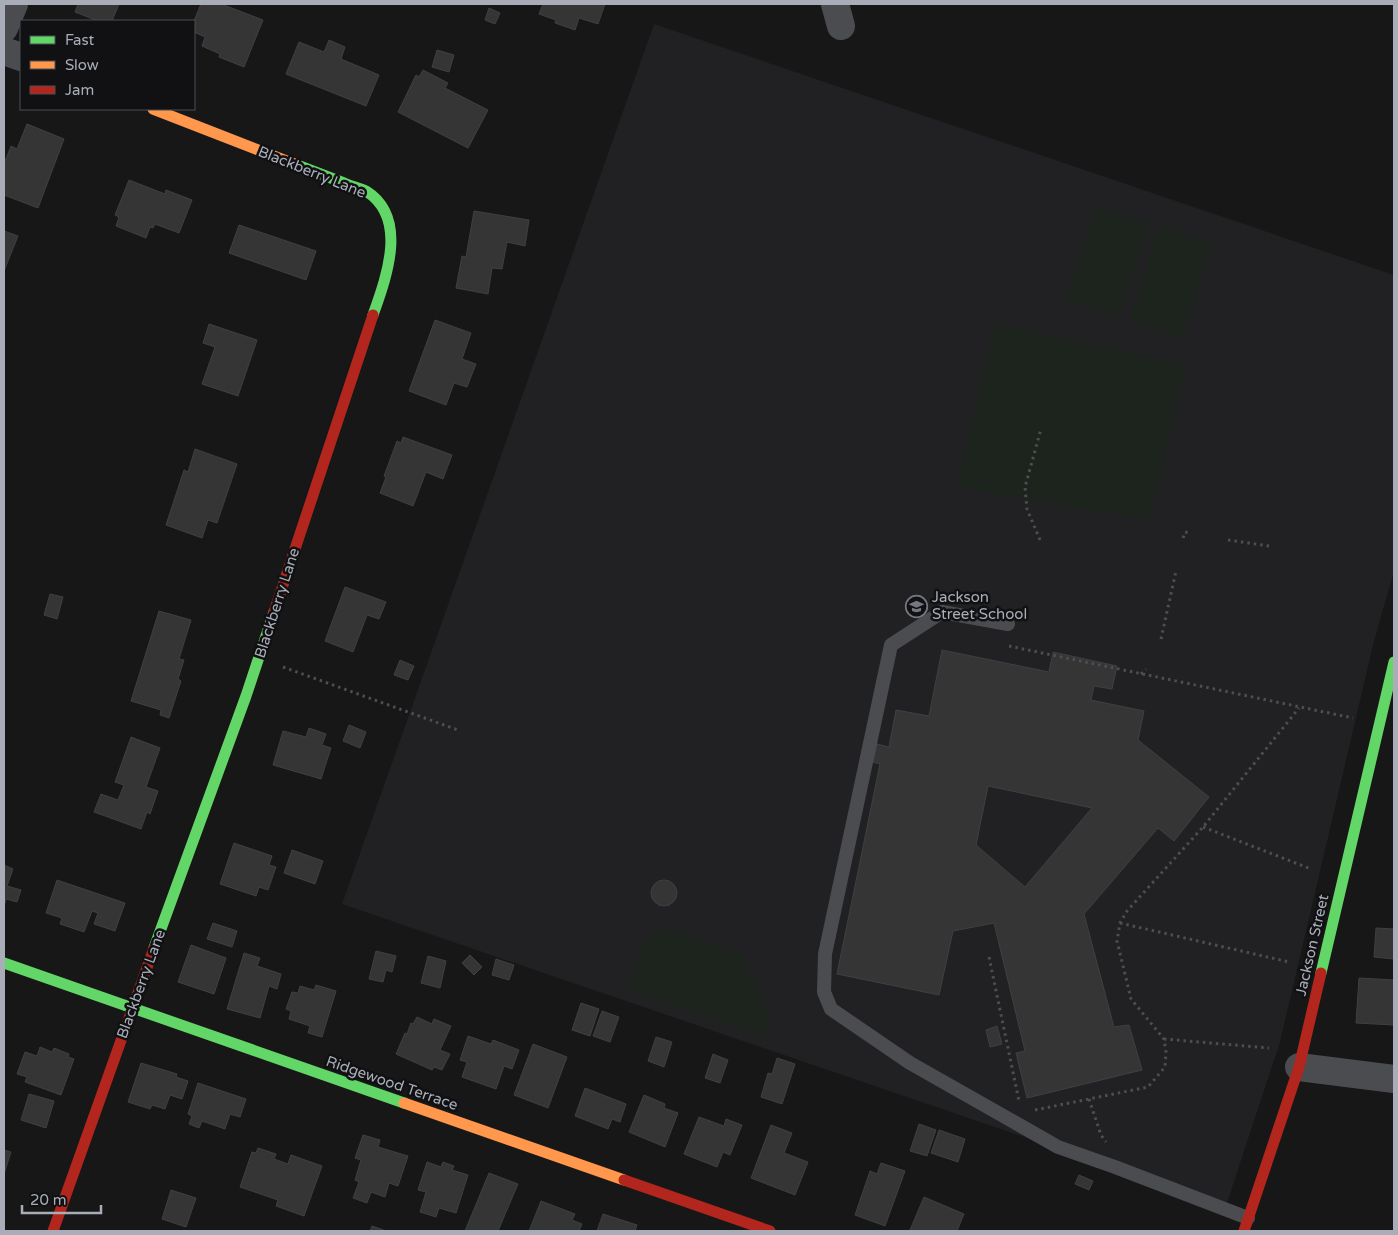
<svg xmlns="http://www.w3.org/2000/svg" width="1398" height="1235" viewBox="0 0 1398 1235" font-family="'Varela Round',sans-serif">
	<rect width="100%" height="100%" fill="#171717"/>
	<path fill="#212123" d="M654,24L1394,275V571L1374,641L1280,1042L1226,1206L342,904Z"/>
	<path fill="#1d241e" d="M1095,207L1149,223L1119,317L1066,300Z
		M1159,227L1212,244L1183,337L1130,321Z
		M995,323L1186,365L1148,520L957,487Z
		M667,928L740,953L770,1015L764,1035L628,989L646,938Z"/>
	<path fill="#353536" stroke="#3f4043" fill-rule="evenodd" d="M78,4H119L112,21H98L75,12Z
		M201,4H221L263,20L244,67L219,57L220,54L202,46L205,37L194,32V21Z
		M543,4H605L598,24L579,18L575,30L555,23L556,20L539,14Z
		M489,8L500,13L495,24L485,20Z
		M329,40L345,47L341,59L379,75L366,106L286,74L299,42L324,52Z
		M437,50L454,55L449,72L432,67Z
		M423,70L448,83L445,88L488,110L468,148L398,112L416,75L419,77Z
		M27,124L64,139L38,208L4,195V164L11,146L17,149Z
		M129,180L165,194L166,190L192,200L179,233L155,224L153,228L150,227L146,238L116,226L119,217L115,215Z
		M474,211L529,220L525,246L507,242L502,269L492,268L488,294L456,288L462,256L466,257Z
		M239,225L316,251L306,280L229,253Z
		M4,231L18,236L4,271Z
		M435,320L471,333L462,359L476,364L467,387L454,383L446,405L409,391Z
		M209,324L257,340L238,396L202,384L215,347L203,343Z
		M403,437L452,455L443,479L426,472L413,506L380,493L386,477L384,476L397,441L401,443Z
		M195,449L237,464L217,523L208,520L202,538L166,525L184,470L188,472Z
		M345,587L386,602L379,619L367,615L353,652L325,641Z
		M50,594L63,597L57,619L44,615Z
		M159,611L191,620L179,659L184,660L178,679L181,681L169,718L160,715L161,710L131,701Z
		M942,650L1049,672L1053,652L1117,666L1112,689L1094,686L1091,700L1144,711L1138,740L1209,797L1174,841L1158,828L1084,914L1114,1027L1129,1025L1142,1070L1027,1098L1016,1053L1025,1051L994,923L953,931L939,995L837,974L880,764L873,762L877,744L889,747L896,710L929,716ZM988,786L1092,808L1025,887L976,845Z
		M400,660L414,666L408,680L394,675Z
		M349,725L366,732L360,748L343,741Z
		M309,728L326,734L322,745L331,748L321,779L273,765L283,731L306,737Z
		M131,737L160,748L146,787L158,791L150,814L147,812L141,829L94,812L101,794L118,800L124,785L115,782Z
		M234,843L272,856L269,865L276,867L268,890L259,887L256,896L220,884Z
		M292,850L323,861L315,884L284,873Z
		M4,865L13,869L7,886L21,890L17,902L6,899L4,906Z
		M57,880L125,903L115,931L94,924L98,913L92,911L84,932L60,924L62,918L46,913Z
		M651 893a13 13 0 1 1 26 0a13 13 0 1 1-26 0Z
		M213,923L237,931L232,947L207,939Z
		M1376,928L1394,929V959L1374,957Z
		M191,945L226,958L214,994L178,982Z
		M376,951L396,956L392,972L386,970L383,982L369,979Z
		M244,953L260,958L257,966L281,974L277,989L269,986L260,1018L227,1009Z
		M470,955L482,967L474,975L462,963Z
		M428,956L446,961L440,988L421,983Z
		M496,959L514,965L509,980L492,975Z
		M1359,978L1394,980V1025L1356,1023Z
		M316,985L336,991L322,1037L308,1033L310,1026L289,1019L291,1011L286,1009L292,992L298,993L300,986L314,990Z
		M581,1003L599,1009L590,1036L572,1030Z
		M602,1011L619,1017L610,1042L593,1036Z
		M417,1017L432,1024L434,1019L451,1026L440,1050L450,1054L442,1070L434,1067L432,1070L396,1054L405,1033L407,1034L411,1023L413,1024Z
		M997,1026L1002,1044L990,1047L986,1030Z
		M468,1036L491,1044L493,1040L519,1050L512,1069L504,1066L496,1089L462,1077L467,1062L460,1060Z
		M656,1037L672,1042L664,1067L648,1061Z
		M533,1044L567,1057L548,1108L514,1095Z
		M40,1047L52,1052L54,1048L69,1054L68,1057L74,1059L61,1095L25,1082L27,1077L17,1074L25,1052L37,1056Z
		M713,1054L728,1060L720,1083L705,1078Z
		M777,1058L795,1064L782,1104L761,1097L768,1073L772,1074Z
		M141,1063L177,1074L176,1077L188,1081L182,1099L170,1095L165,1109L152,1105L150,1109L128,1102Z
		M198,1083L246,1099L240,1117L230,1114L225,1129L202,1121L199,1128L189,1124L192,1116L188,1114Z
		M585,1088L626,1104L620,1122L612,1119L608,1129L575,1116Z
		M29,1094L54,1101L46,1128L21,1120Z
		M644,1095L665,1104L664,1108L678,1113L665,1147L629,1132Z
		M699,1117L724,1126L726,1119L742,1125L730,1155L723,1152L717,1167L684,1154Z
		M919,1124L936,1130L927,1156L910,1151Z
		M771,1125L792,1133L784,1153L808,1162L795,1195L751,1178Z
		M939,1130L965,1139L958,1162L931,1153Z
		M363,1135L380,1140L378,1147L408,1156L398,1186L389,1183L385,1197L371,1192L367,1203L353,1198L359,1182L355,1180L361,1160L355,1158Z
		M258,1148L276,1154L274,1159L288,1164L291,1155L322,1166L304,1216L276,1206L278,1200L240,1187L252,1152L256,1153Z
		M4,1150L11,1152L4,1174Z
		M427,1162L441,1167L443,1162L454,1166L452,1170L468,1175L456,1213L439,1208L436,1217L420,1212L426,1192L418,1190Z
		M881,1163L905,1171L885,1226L855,1215L870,1171L877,1174Z
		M489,1173L518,1184L498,1231H465Z
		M1079,1175L1093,1181L1089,1190L1075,1184Z
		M171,1190L196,1198L186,1227L162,1219Z
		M924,1197L964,1214L957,1231H914L910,1230Z
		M541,1201L575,1214L572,1220L582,1224L579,1231H529Z
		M603,1214L637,1225L635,1231H597Z
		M372,1226L386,1231H370Z"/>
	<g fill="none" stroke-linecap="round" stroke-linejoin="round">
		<path stroke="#4d4e52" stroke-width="3" stroke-dasharray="2.5 4" stroke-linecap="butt" d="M1183,538L1185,532L1189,533
			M1040,540L1027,509L1025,487L1041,429
			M1228,540L1269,546
			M1161,639L1176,571
			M1009,646L1353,718
			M283,667L458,730
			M1141,674L1146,669
			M1203,827L1311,869
			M1120,923L1289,962
			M989,957L1019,1101
			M1164,1039L1269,1048
			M1089,1099L1101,1135L1106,1142
			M1035,1110L1148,1087L1165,1067L1166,1052L1164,1039L1131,999L1117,941L1120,923L1127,911L1203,827L1299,708"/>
		<path stroke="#4b4c50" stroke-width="14" d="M1008,624L942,612L891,645L825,954L824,992L831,1009L910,1063L1058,1147L1115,1167L1248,1218"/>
		<path stroke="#4b4c50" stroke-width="28" d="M835,4L841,26
			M4,28L14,4
			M4,51L21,57
			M1299,1067L1394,1079"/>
		<path stroke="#63d668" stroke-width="11" d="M297,165C313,171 328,177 344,183C351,186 359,188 366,191C409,218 386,278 373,315
			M154,948L246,696L274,612
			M4,963L404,1103
			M1321,973L1394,662"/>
		<path stroke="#ff974d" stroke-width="11" d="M153,109L297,165
			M404,1103L624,1180"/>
		<path stroke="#b3261e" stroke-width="11" d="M274,612L373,315
			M624,1180L770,1231
			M53,1231L154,948
			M1244,1231L1299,1067L1321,973"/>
	</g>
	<defs>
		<symbol id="school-ring" viewBox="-11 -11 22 22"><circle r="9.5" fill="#111113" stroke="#757880" stroke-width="1.5"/><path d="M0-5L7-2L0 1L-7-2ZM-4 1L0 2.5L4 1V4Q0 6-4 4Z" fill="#757880"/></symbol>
	</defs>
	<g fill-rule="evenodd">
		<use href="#school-ring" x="904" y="594" width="25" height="25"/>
	</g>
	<g text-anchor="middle" stroke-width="5" stroke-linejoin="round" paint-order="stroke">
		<g font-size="15" fill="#a8adb8" stroke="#111113">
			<text transform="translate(312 172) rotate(22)" y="5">Blackberry Lane</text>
			<text transform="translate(277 603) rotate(-72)" y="5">Blackberry Lane</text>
			<text transform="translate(1312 945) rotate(-77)" y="5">Jackson Street</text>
			<text transform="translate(141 984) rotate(-70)" y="5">Blackberry Lane</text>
			<text transform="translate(392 1083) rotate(19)" y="5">Ridgewood Terrace</text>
		</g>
		<g font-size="15" fill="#a8adb8" stroke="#111113" text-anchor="start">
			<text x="932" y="602">Jackson<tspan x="932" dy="17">Street School</tspan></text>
		</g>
	</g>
	<rect width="1398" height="1235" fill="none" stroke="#a8adb8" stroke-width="10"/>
	<rect x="20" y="20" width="175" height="90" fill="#111113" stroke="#4d4f55"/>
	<rect x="30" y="36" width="25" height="8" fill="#63d668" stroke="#4d4f55"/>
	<text x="65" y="45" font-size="15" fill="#a8adb8">Fast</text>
	<rect x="30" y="61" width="25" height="8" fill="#ff974d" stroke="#4d4f55"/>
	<text x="65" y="70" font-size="15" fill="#a8adb8">Slow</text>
	<rect x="30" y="86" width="25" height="8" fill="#b3261e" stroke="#4d4f55"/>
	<text x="65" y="95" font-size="15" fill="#a8adb8">Jam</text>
	<path d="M22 1205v8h79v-8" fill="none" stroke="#a8adb8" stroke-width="2.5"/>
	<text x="30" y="1205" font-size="15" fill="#a8adb8" stroke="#111113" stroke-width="4" paint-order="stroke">20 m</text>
</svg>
